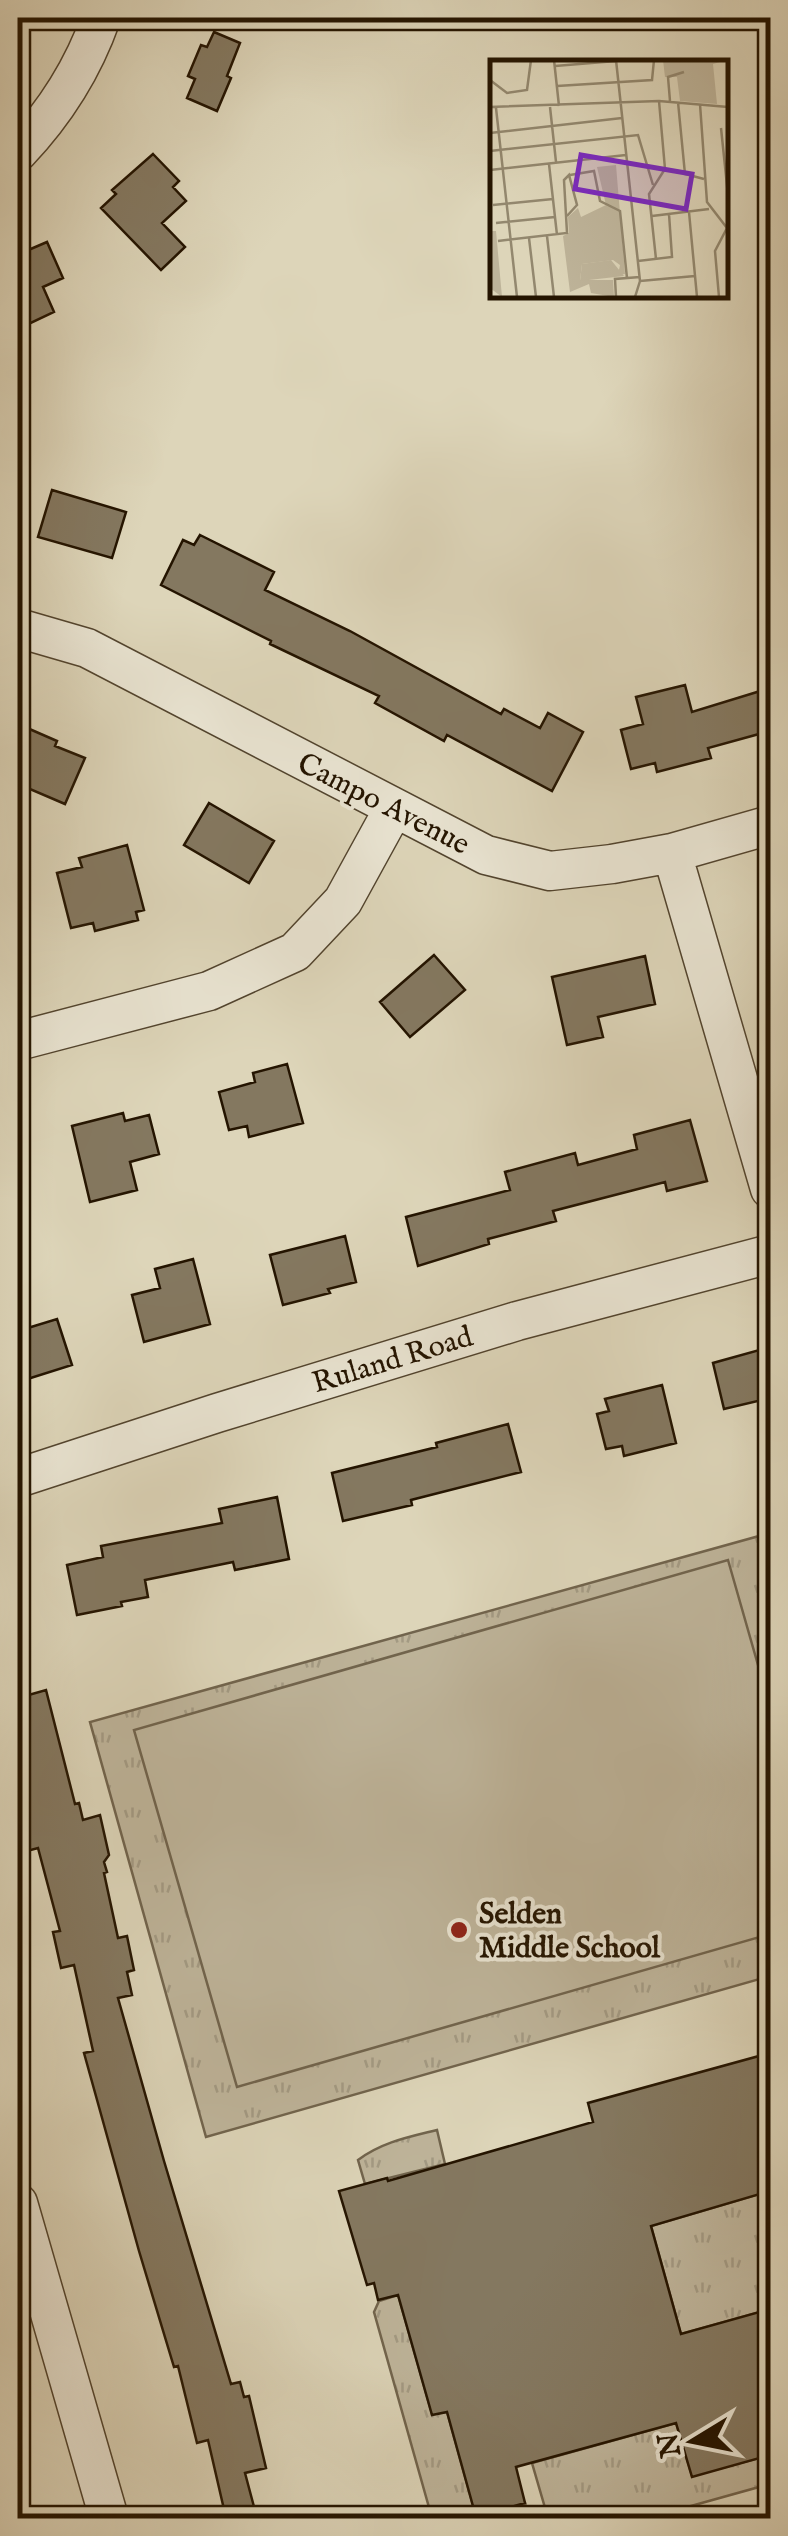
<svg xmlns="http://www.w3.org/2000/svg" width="788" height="2536" viewBox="0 0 788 2536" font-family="'IM FELL English',serif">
	<defs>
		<pattern id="grass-tufts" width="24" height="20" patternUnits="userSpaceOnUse" patternTransform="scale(2.5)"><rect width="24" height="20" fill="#beb49a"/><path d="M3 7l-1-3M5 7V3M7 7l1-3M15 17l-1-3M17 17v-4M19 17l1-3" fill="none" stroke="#a39a83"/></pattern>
	</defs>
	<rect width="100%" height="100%" fill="#ddd5b9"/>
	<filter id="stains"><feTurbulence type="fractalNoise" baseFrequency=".002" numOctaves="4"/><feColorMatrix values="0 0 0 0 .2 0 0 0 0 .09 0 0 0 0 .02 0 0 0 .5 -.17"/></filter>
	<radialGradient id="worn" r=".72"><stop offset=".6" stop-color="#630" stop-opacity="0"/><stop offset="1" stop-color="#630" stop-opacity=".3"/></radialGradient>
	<path fill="url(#grass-tufts)" stroke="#71644d" stroke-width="2.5" d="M770,1533V1976L206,2137L90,1722Z
		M437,2130L445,2164L365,2184L358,2160C382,2142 409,2137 437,2130Z
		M770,2191V2309L681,2334L651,2226Z
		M398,2295L432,2414L447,2412L476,2516L525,2503L529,2518H432L374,2312L379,2301Z
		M676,2423L692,2476L770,2455V2484L648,2518H548L532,2463Z"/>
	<path fill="#beb49a" stroke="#71644d" stroke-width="2.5" d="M728,1560L770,1707V1934L237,2087L134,1730Z"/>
	<path fill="#847860" stroke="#241400" stroke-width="2.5" d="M214,32L240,43L227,76L231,78L217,111L187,98L195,79L188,76L201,45L207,47Z
		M153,154L179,181L173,187L186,201L162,223L185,247L161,270L101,208L116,194L112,190Z
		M18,233L26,251L47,242L63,278L43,287L54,312L18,329Z
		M52,490L126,512L112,558L38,537Z
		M200,535L274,572L265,590L350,631L501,714L504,709L540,728L548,713L583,732L552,791L447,735L444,741L375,703L379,696L270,644L271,641L161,585L183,540L194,545Z
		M685,685L692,712L770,688V731L708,748L711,758L657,772L655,763L631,769L621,730L643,724L636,697Z
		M18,724L57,741L55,746L85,758L65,804L18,784Z
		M209,803L274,841L249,883L184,845Z
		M127,845L144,910L136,912L138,920L95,931L93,923L71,928L57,873L82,867L79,858Z
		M434,955L465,990L410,1037L380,1002Z
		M645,956L655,1004L598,1017L603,1037L567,1045L552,977Z
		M287,1064L303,1123L249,1137L247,1126L229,1130L219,1092L255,1082L253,1073Z
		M123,1113L125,1121L149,1115L159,1154L130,1162L137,1190L90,1202L72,1126Z
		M690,1120L707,1181L667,1191L665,1182L553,1211L556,1221L488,1239L489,1244L418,1266L406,1217L510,1190L505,1172L575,1153L578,1165L637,1149L634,1135Z
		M345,1236L356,1282L328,1289L330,1293L283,1305L270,1255Z
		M193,1259L210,1324L144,1342L132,1295L160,1288L155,1269Z
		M57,1319L72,1365L18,1382V1331Z
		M770,1347V1398L724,1409L713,1363Z
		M662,1385L676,1443L624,1456L622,1446L606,1449L597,1414L609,1411L605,1399Z
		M508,1424L521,1472L411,1500L412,1505L343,1521L332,1473L437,1447L436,1443Z
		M277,1497L289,1559L235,1570L233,1562L145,1580L148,1597L121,1602L122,1606L77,1615L67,1565L103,1557L101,1546L222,1523L219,1509Z
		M46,1690L75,1804L79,1803L83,1820L100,1815L109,1855L104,1862L107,1872L104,1873L118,1938L127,1936L134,1970L127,1972L132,1995L118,1998L164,2161L231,2384L240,2382L244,2397L249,2396L266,2468L245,2473L257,2518H226L208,2440L197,2443L178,2366L174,2367L139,2251L84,2053L93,2051L74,1965L61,1968L53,1932L60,1931L38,1848L27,1851L18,1812V1698Z
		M770,2053V2191L651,2226L681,2334L770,2309V2455L692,2477L676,2423L516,2467L525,2503L476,2517L447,2412L432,2415L398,2295L378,2300L374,2283L367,2285L339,2191L387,2178L388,2181L593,2122L588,2103Z"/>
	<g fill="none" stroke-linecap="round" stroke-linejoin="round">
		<defs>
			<path id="minor" d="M18,152C55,113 83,69 101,18
				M18,628L87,648L486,855L550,871L612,864L672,853L770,825
				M672,853L770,1189
				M18,1041L209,991L295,952L343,901L394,808
				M18,1478L217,1413L517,1321L770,1254
				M18,2203L109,2518"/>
		</defs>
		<use href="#minor" stroke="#52442e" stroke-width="41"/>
		<use href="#minor" stroke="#e9e4d2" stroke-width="38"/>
	</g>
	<circle fill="#8f2418" stroke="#e9e4d2" stroke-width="4" cx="459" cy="1930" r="10"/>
	<g text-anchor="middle" stroke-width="8" stroke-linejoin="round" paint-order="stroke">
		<g font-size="30" fill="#241400" stroke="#e9e4d2">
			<text transform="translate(384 803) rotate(27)" y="10">Campo Avenue</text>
			<text transform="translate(392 1359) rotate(-17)" y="10">Ruland Road</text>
		</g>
		<g font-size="30" font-weight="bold" fill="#241400" stroke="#e9e4d2" text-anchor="start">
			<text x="479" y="1923">Selden<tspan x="479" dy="34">Middle School</tspan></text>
		</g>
	</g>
	<g transform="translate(490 60)">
		<rect width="238" height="238" fill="#ddd5b9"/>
		<path d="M126,105L135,214L128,215L130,205L123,200L92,204L90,220H123L124,237L101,233L99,224L80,232L73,176L79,173L78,157L88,148L91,157L116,145L107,107Z" fill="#beb49a"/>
		<path d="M0,171H6L12,237L0,228Z" fill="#beb49a"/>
		<path d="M173,0H237L223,4L227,44L190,41L187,17H175ZM121,200L134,216L90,221L92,204Z" fill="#beb49a"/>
		<path fill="none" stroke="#93886f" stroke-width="2.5" d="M64,0L69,46M126,0L150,221L145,237M65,6L126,1M0,20L17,33L37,30L41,0M67,26L162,20L164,0M180,41L178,17L194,12M188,42L195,114L214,119M210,44L217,142L237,168M0,47L169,41L238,47M60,47L66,102M6,48L27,237M231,68L238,135M0,73L132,58M0,91L148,75L163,125M59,104L67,175M0,110L136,95M80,115L104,111L110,141L130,151L137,218M3,145L63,139M199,152L207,237M162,156L219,149M6,163L65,157M57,176L64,237M39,178L46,237M8,181L77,173L74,120L79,115L87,145L77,156M166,199L159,134L175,109L169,41M148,201L182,197L179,154M150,221L205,216M126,237L125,219L150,217M229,237L225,191L237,168"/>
		<path fill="#7b2cbf" fill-opacity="0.15" stroke="#7b2cbf" stroke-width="5" d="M91,95L202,114L196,149L85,129Z"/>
		<rect width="238" height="238" fill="none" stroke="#241400" stroke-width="5"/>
	</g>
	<rect width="788" height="2536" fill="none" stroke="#ddd5b9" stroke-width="60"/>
	<rect x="20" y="20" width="748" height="2496" fill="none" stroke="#241400" stroke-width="5"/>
	<rect x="30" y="30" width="728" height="2476" fill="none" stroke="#241400" stroke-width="2.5"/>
	<g transform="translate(693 2441) rotate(260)" stroke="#e9e4d2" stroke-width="8" paint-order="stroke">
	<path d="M0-8L18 38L0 25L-18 38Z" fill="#241400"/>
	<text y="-15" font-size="28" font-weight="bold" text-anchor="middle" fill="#241400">N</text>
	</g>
	<rect width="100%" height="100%" filter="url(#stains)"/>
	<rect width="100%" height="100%" fill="url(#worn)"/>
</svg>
